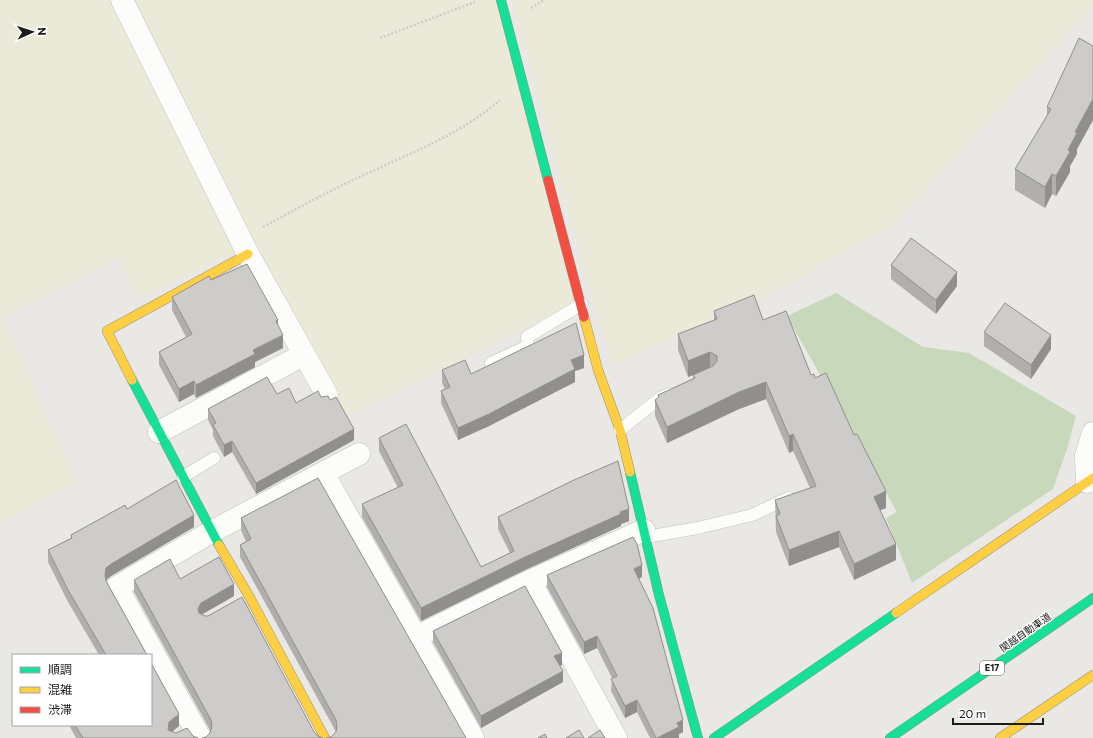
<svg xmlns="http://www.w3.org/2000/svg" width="1093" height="738" viewBox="0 0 1093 738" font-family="Commissioner,'Noto Sans JP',sans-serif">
	<rect width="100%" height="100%" fill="#eae8e5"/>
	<path fill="#ebead8" d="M0,0H115L239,249L140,299L119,258L2,317L77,482L0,523Z
		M133,0H497L580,302L347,416L251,245Z
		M513,0H1093V6L894,224L768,295L613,365L595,305Z"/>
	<path fill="#c7d8bb" d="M836,293L923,347L969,353L1076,416L1067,449L1053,489L912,583L886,518L897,512L787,316Z"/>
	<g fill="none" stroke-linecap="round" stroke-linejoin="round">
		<defs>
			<path id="lane" d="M491,363L528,346L527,337L582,304
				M620,430L660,398L669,394
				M183,477L214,458
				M646,537L698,528L752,515L788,498"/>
			<path id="street" d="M122,0L248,254L327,395
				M159,432L303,355
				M323,473L473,738
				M1087,482L1086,456L1093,433
				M530,581L616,738
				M416,637L530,581L644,530
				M200,738L117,587L211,532L359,454"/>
			<path id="fast" d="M501,0L548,180
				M132,380L219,545
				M630,472L659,595L698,738
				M714,738L896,613
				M890,738L1093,598"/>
			<path id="slow" d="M584,317L598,370L620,430L630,472
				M132,380L107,331L248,254
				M219,545L249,596L325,738
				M896,613L1093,478
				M1000,738L1093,675"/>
			<path id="jam" d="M548,180L584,317"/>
		</defs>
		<use href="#lane" stroke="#c1c0bf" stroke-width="13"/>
		<use href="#street" stroke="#c1c0bf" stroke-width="23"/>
		<use href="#fast" stroke="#93937e" stroke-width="10"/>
		<use href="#slow" stroke="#93937e" stroke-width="10"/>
		<use href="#jam" stroke="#93937e" stroke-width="10"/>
		<path stroke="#d5c7c5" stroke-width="2.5" stroke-dasharray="2 2" stroke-linecap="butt" d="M531,8L544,0
			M380,38L475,2
			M263,227C300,207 336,187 375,170C417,150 464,132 500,100"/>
		<use href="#lane" stroke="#fcfcfb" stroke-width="12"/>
		<use href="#street" stroke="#fcfcfb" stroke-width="22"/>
		<use href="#fast" stroke="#16e098" stroke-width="9"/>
		<use href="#slow" stroke="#ffcf43" stroke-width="9"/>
		<use href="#jam" stroke="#f24e42" stroke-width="9"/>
	</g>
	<path fill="#b1afae" d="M1093,46V120L1077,149V154L1070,166V172L1056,196L1052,194L1045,208L1015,190V169L1047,116V107Z
		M891,265L957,286L936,314L891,279Z
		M211,280L278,327L283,348L255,362V367L196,398L194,394L179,402L159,365V352L186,337L172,310V297Z
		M714,311L763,320L811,375L815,378L886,508L880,510L896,560L854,580L839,547L789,566L776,532L775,500L810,488L793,451L789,453L766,399L739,409L667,443L655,416V400L658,398V395L693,379V375L688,377L678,350V334L714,320Z
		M984,332L1051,349L1031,379L984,346Z
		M584,368L575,371V382L489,426L458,440L441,403V391L445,389L442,383V370L471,374Z
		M277,394L296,403L321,397L330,400L354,440L256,494L232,452L224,457L213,436V430L208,420V409Z
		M379,438L481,567L510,553L498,529V517L629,521L621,524V526L525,570L421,621L362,517V504L398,488L379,451Z
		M127,509L194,527L111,576L106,580V581L147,655H99L68,602L48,562V550L71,538V535Z
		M241,518L466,738L331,737L336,732L240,557V545L246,542L241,530Z
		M547,575L642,577L639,579L683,732L679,734V738H650L637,712L625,718L611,691L612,678L597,648L584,654L547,587Z
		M180,579L234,596L201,615L318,736L206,737L211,732L134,592V580Z
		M433,631L562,665H560L563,682L481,728L433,642Z
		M69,725H151L179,726L172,732L176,733L198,738H76Z"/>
	<path fill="#908f8d" d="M1093,99V120L1077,149V154L1070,166V172L1056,196V176L1075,132Z
		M1052,174V194L1045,208V187Z
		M957,272V286L936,314V300Z
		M278,320V334L276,321Z
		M283,335V348L255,362V367L196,398V385L253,350Z
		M1051,335V349L1031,379V365Z
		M710,352V369L688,377V361Z
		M584,355V368L575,371V382L489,426L458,440V428L571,360Z
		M194,381V394L179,402V389Z
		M766,382V399L739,409L667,443V427L739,392Z
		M354,429V440L256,494V483Z
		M793,434V451L789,453V436Z
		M232,441V452L224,457V445Z
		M886,491V508L874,513V497Z
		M629,509V521L621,524V526L525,570L421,621V608L525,557L620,512Z
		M194,515V527L111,576L106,580L105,586V575L106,568L111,564Z
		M839,531V547L789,566V550Z
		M896,544V560L854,580V564Z
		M642,565V577L634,581V569Z
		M234,584V596L201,615L198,621V609L201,603Z
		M597,636V648L584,654V642Z
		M562,653V665L554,668V656Z
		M563,671V682L481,728V716Z
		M637,700V712L625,718V706Z
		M179,714V726L169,734V722Z
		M683,720V732L679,734V738H657L677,723Z"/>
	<path fill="#ceccca" stroke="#908f8d" d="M1079,38L1093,46V99L1075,132L1077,133L1068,150L1070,152L1056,176L1052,174L1045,187L1015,169L1051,109L1047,107Z
		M911,238L957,272L936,300L891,265Z
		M247,264L278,320L276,321L283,335L253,350L255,354L196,385L194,381L179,389L159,352L192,334L172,297L209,276L211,280Z
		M754,295L763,320L786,311L811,375L814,374L815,378L826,373L854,435L857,434L886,491L874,497L896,544L854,564L839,531L789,550L776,516L780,514L775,500L816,486L793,434L789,436L766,382L739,392L667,427L655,400L659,397L658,395L695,378L693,375L713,366L717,361V356L710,352L688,361L678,334L717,319L714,311Z
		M1005,303L1051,335L1031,365L984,332Z
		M576,323L584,355L571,360L575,369L489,414L458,428L441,391L450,387L442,370L465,360L471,374Z
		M267,377L277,394L289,388L296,403L318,391L321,397L328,396L330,400L336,397L354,429L256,483L232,441L224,445L213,425L216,423L208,409Z
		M406,424L481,567L514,551L498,517L574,480L618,461L629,509L620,512L621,514L525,557L421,608L362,504L403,485L379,438Z
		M318,478L466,738H326L331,737L336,732L337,727L336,720L240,545L251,539L241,518Z
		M176,480L194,515L111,564L106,568L105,575L106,581L147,655H106L68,590L48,550L72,538L71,535L125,505L127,509Z
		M633,537L637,544L642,565L634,569L653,608L683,720L677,723L679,727L657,738H656L637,700L625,706L611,679L617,676L597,636L584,642L547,575Z
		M219,557L234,584L201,603L198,609L199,613L205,616H208L242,597L314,732L318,736L323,738H202L206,737L210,733L212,726L211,720L134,580L170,559L180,579Z
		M525,586L562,653L554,656L563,671L481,716L433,631Z
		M151,663L179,714L169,722L168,730L176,733L187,728L193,736L198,738H83L75,725H151Z
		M579,730L584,738H566Z
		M600,730L605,738H588Z
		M545,734L547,738H538Z"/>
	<g text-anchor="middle" stroke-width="3" stroke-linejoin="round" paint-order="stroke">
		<rect fill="#fff" stroke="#606060" stroke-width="1" x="980" y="661" width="24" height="14" rx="3"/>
		<g font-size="9" font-weight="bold" fill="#1c1c1c">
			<text x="992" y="671">E17</text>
		</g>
		<g font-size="10" fill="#1c1c1c" stroke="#fff">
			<text transform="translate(1025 632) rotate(-35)" y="4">関越自動車道</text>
		</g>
	</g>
	<rect x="12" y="654" width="140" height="72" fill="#ffffff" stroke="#a4a4a4"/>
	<rect x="20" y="667" width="20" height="6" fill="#16e098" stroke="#a4a4a4"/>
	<text x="48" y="674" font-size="12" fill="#1c1c1c">順調</text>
	<rect x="20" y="687" width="20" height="6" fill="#ffcf43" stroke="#a4a4a4"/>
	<text x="48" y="694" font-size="12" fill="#1c1c1c">混雑</text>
	<rect x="20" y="707" width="20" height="6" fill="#f24e42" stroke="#a4a4a4"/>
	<text x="48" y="714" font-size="12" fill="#1c1c1c">渋滞</text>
	<g transform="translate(32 32) rotate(87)" stroke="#ffffff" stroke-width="3" paint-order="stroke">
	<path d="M0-3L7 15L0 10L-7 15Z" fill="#1c1c1c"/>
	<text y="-6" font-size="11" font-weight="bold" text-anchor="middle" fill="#1c1c1c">N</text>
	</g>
	<path d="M953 718v6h90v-6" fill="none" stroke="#1c1c1c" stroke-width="2"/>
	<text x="959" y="718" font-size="12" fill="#1c1c1c" stroke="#ffffff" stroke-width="3" paint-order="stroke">20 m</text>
</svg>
